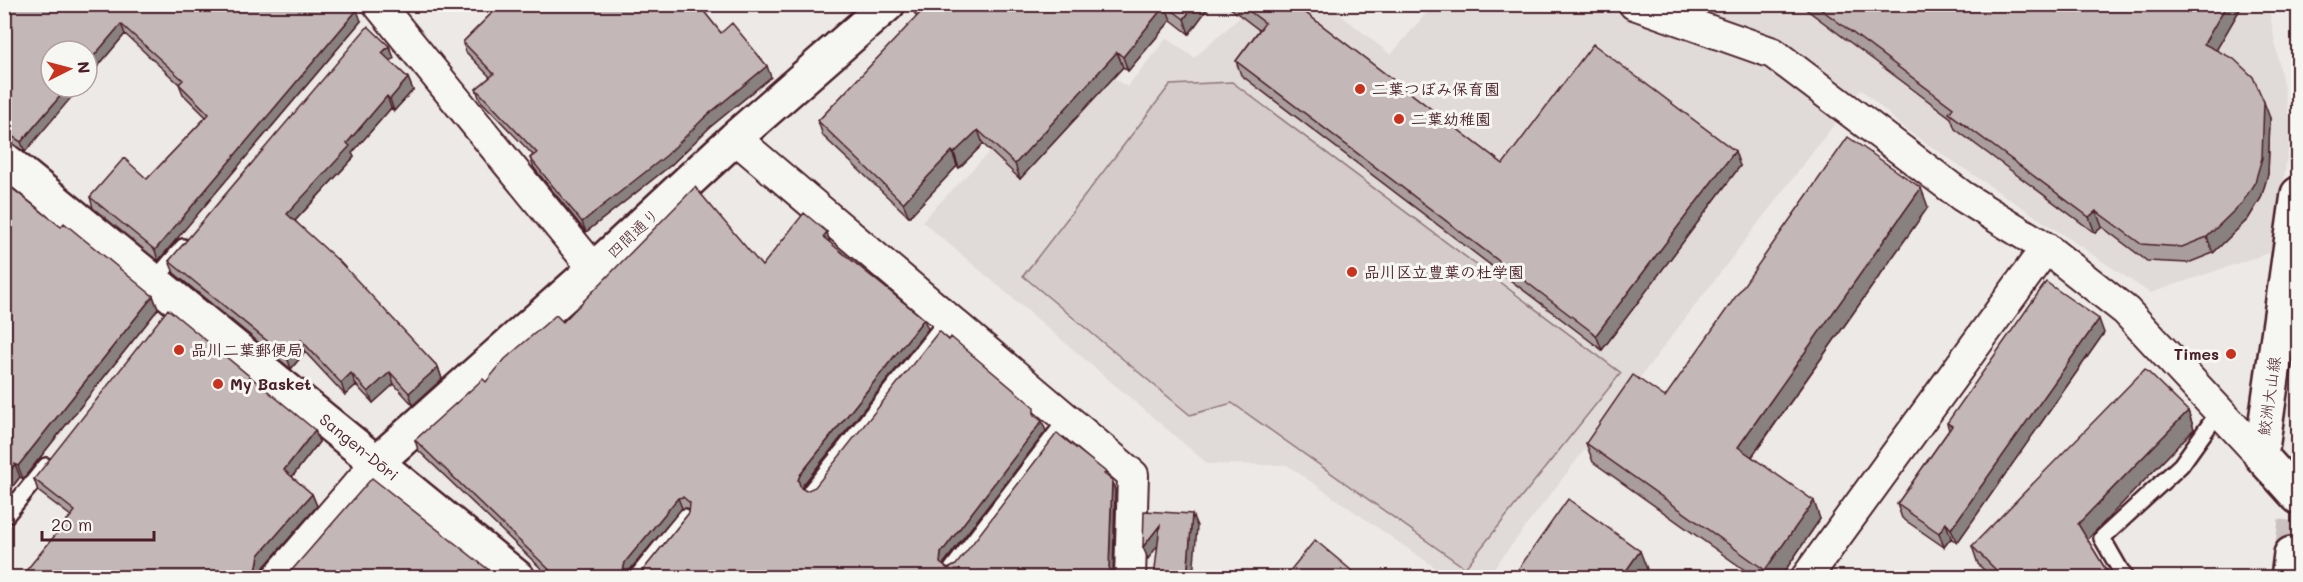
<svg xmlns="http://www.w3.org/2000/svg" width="2303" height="582" viewBox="0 0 2303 582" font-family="Mali,'Klee One',sans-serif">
	<rect width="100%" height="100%" fill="#ece9e6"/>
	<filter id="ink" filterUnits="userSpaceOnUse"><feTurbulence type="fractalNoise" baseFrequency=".0167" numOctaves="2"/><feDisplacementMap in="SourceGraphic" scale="12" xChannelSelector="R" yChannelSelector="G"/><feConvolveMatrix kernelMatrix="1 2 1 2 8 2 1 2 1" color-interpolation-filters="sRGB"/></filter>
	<g filter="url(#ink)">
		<path fill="#e0dad8" d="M1591,4L2268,5L2291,127L2274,251L2150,293L1905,129L1861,89L1487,577H1449L1287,465L1208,464L922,221L1081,58L1127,87L1167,38L1194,58L1254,5H1328L1391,55L1433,5H1571L1582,13Z"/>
		<path fill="#d4cbca" stroke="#8f757a" stroke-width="1.5" d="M1232,82L1621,373L1465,568L1232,403L1190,415L1023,276L1170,85Z"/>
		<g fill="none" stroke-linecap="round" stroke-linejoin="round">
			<path stroke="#ccc1c1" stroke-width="33" stroke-dasharray="33 16" stroke-linecap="butt" d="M2291,554L2298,495"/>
			<defs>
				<path id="service" d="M154,281L183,247
					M811,491L948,319
					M4,518L46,466
					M952,569L1067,419
					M636,578L685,517
					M2125,578L2102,538L2181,465L2218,413"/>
				<path id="minor" d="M378,4L594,269
					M1634,4L1773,53L1962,196L2046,248L2126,311L2261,456
					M735,138L1133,475L1130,578
					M277,578L378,461
					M1806,578L2046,248"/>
				<path id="tertiary" d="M4,159L518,578
					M378,461L594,269L735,138L888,4"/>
				<path id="secondary" d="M2298,194L2261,456L2298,497
					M2288,578L2291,554"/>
			</defs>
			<use href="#service" stroke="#4a1f2b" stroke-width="20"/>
			<use href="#minor" stroke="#4a1f2b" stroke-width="34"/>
			<use href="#tertiary" stroke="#4a1f2b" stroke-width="38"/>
			<use href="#secondary" stroke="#4a1f2b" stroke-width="38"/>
			<use href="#service" stroke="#f6f6f2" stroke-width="15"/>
			<use href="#minor" stroke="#f6f6f2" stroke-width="30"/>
			<use href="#tertiary" stroke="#f6f6f2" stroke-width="33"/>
			<use href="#secondary" stroke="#f6f6f2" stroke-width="33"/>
		</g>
		<path fill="#a99d9d" stroke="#4a1f2b" stroke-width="1.5" fill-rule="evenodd" d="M4,4L361,21L158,261L93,208L90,197L147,179L206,117L183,94L179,84L125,34L87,79V51L25,152L8,141H4Z
			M486,4H698L721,33L771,77L709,128L671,165L586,232L534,168L530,158L533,155L480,100L476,89L490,77L466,52L463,42L493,12Z
			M911,4H1211L1189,34L1171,20L1128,71L1123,67L1020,179L983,144L959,168L957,166L909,217L823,136L818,121L917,17L915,14Z
			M1225,4H1294L1503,164L1740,166L1602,350L1241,75L1236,61L1259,30Z
			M1799,4H2243L2216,50L2270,118L2268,174L2261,198L2248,219L2213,253L2188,263L2147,261L2102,227L2095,233L1955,129L1951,118Z
			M389,46L394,58L390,61L408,78L413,90L394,111L391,108L352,153L354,157L295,221L438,367L442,379L413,405L394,384L373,403L356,385L345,395L305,352L291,369L174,273L169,261Z
			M9,185L61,227L153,296L158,309L23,479L20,477L4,497Z
			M1928,207L1752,457L1820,519L1780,578H1756L1593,462L1586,443L1665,397Z
			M830,243L928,329L803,485L802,489L806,491L1037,417L1046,431L944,563V566L948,569L956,565L1108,477L1112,480L1115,490L1113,578H551L418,450L415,440L486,382L563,322L762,266ZM682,508H687L689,509V513L640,574L635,577L628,576V572Z
			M2104,333L1957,543L1951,538L1944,547L1902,518L1897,504L1949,430L1947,423Z
			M2188,411L2194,429L2087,539L2111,578H1992L1978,564L1972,546Z
			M315,430L319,442L292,477L312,494L317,506L264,567L71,516L38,491L34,479Z"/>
		<path fill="#898080" stroke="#4a1f2b" stroke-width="1.5" d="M1195,4H1211L1189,34L1184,19Z
			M2227,4H2243L2210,61L2204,44Z
			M1165,5L1171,20L1128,71L1123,57Z
			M357,10L361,21L158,261L155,250Z
			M121,24L125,34L87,79V64Z
			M389,46L394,58L386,65L382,53Z
			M1117,52L1123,67L1020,179L1015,164Z
			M767,66L771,77L709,128L671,165L586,232L582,222L705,117Z
			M408,78L413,90L394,111L390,99Z
			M68,87H80L25,152L21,142Z
			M387,96L391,108L352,153L354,157L291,225L287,214Z
			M2264,102L2270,118L2268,174L2261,198L2248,219L2213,253L2207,237Z
			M978,130L983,144L959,168L954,153Z
			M952,151L957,166L909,217L903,203Z
			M1735,151L1740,166L1602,350L1596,335Z
			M6,176L11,189L4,185V178Z
			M1921,188L1928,207L1745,466L1738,447Z
			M2096,211L2102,227L2095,233L2089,217Z
			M827,232L830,243L823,237Z
			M153,296L158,309L23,479L18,466Z
			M924,319L928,329L803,485L801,490L798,480L800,475Z
			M2099,319L2104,333L1957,543L1951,529Z
			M301,340L305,352L291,369L287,357Z
			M438,367L442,379L413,405L409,393Z
			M390,372L394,384L373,403L368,392Z
			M351,373L356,385L345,395L341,383Z
			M2188,411L2194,429L2085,542L2078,524Z
			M1042,421L1046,431L944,563L943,573L940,563L941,553Z
			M315,430L319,442L288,482L284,470Z
			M15,464L20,477L4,497V478Z
			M1112,480L1115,490L1113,578H1112L1109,567Z
			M312,494L317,506L264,567L262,578H259L256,571L259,555Z
			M678,498L682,508L628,572L627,578L623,571L625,562Z
			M1814,501L1820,519L1780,578H1768L1765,570Z
			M1192,514L1197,526L1193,578H1187Z
			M1946,523L1951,538L1944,547L1939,533Z
			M1160,525L1164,537L1148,559L1143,547Z
			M1640,551L1647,569L1641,578H1621Z"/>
		<path fill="#c4b7b7" stroke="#4a1f2b" stroke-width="1.5" fill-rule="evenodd" d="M4,4H350L357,10L155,250L90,197L124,158L147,179L209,114L179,84L183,80L121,24L87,64V51H51V87H68L21,142L4,131Z
			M492,4H698L721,33L732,23L767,66L705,117L667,155L582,222L530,158L537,153L476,89L494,74L463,42L496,9Z
			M914,4H1195L1184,19L1165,5L1123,57L1117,52L1015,164L978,130L954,153L952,151L903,203L818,121L921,12Z
			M1240,4H1294L1503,164L1593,44L1735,151L1596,335L1236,61L1265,23Z
			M1814,4H2227L2204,44L2234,59L2253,77L2264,102L2262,158L2255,182L2242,203L2207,237L2182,247L2141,244L2096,211L2089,217L1949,113L1953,108Z
			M368,26L389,46L382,53L408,78L390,99L387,96L347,143L350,146L287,214L340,262L438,367L409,393L390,372L368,392L351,373L341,383L301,340L287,357L169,261Z
			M1848,137L1921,188L1738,447L1814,501L1765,570L1586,443L1633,375L1665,397Z
			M4,182L61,227L64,223L153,296L18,466L15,464L4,478Z
			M695,187L762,266L804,213L827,232L823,237L924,319L800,475L798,480L801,488L806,491L815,487L939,331L949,340L951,337L1034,407V415L1042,421L941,553L940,563L948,569L956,565L1057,433L1106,472L1104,474L1112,480L1109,567L1113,578H558L415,440L483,379L486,382L505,359L556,315L563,322ZM683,497L690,503L689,513L640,574L635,577L627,576L623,571L625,562L678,498Z
			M2046,282L2099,319L1951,529L1946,523L1939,533L1897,504L1952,426L1947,423Z
			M168,309L315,430L284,470L312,494L259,555L256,571L261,578H20L75,511L34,479Z
			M2145,369L2188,411L2078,524L2111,578H2004L1972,546Z
			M372,478L499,578H285Z
			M1568,499L1640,551L1621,578H1512Z
			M1144,511L1192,514L1187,578H1154L1160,525L1143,547Z
			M1315,540L1358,576L1357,578H1284Z"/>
	</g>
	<g fill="#c8321e" stroke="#f6f6f2" stroke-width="2">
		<circle cx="1360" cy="89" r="6"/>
		<circle cx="1399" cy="119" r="6"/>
		<circle cx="1352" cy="272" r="6"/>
		<circle cx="179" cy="350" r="6"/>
		<circle cx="2231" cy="354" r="6"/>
		<circle cx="218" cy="384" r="6"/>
	</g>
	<g text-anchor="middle" stroke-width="6" stroke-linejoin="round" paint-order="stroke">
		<g font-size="16" font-weight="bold" fill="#4a1f2b" stroke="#f6f6f2" text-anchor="start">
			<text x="1372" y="95">二葉つぼみ保育園</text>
			<text x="1411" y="125">二葉幼稚園</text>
			<text x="1364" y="278">品川区立豊葉の杜学園</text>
			<text x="191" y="356">品川二葉郵便局</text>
			<text x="2219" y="360" text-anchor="end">Times</text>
			<text x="230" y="390">My Basket</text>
		</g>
		<g font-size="16" fill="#4a1f2b" stroke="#f6f6f2">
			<text transform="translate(633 233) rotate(-43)" y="6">四間通り</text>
			<text transform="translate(2269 396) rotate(-82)" y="6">鮫洲大山線</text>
			<text transform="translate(359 447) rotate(39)" y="6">Sangen-Dōri</text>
		</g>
	</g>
	<rect width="2303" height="582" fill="none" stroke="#f6f6f2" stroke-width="24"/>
	<rect x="12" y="12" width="2279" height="558" fill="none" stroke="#4a1f2b" stroke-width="2" filter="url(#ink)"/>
	<g transform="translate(69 69) rotate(84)"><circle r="28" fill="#f6f6f2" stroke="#b1a0a2" stroke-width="1.5"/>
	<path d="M0-4.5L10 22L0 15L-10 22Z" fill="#c8321e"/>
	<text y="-9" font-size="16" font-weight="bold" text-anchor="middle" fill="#4a1f2b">N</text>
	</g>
	<path d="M42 531v9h112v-9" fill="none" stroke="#4a1f2b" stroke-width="3"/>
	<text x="51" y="531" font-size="18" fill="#4a1f2b" stroke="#f6f6f2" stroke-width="4.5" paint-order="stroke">20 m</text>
</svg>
